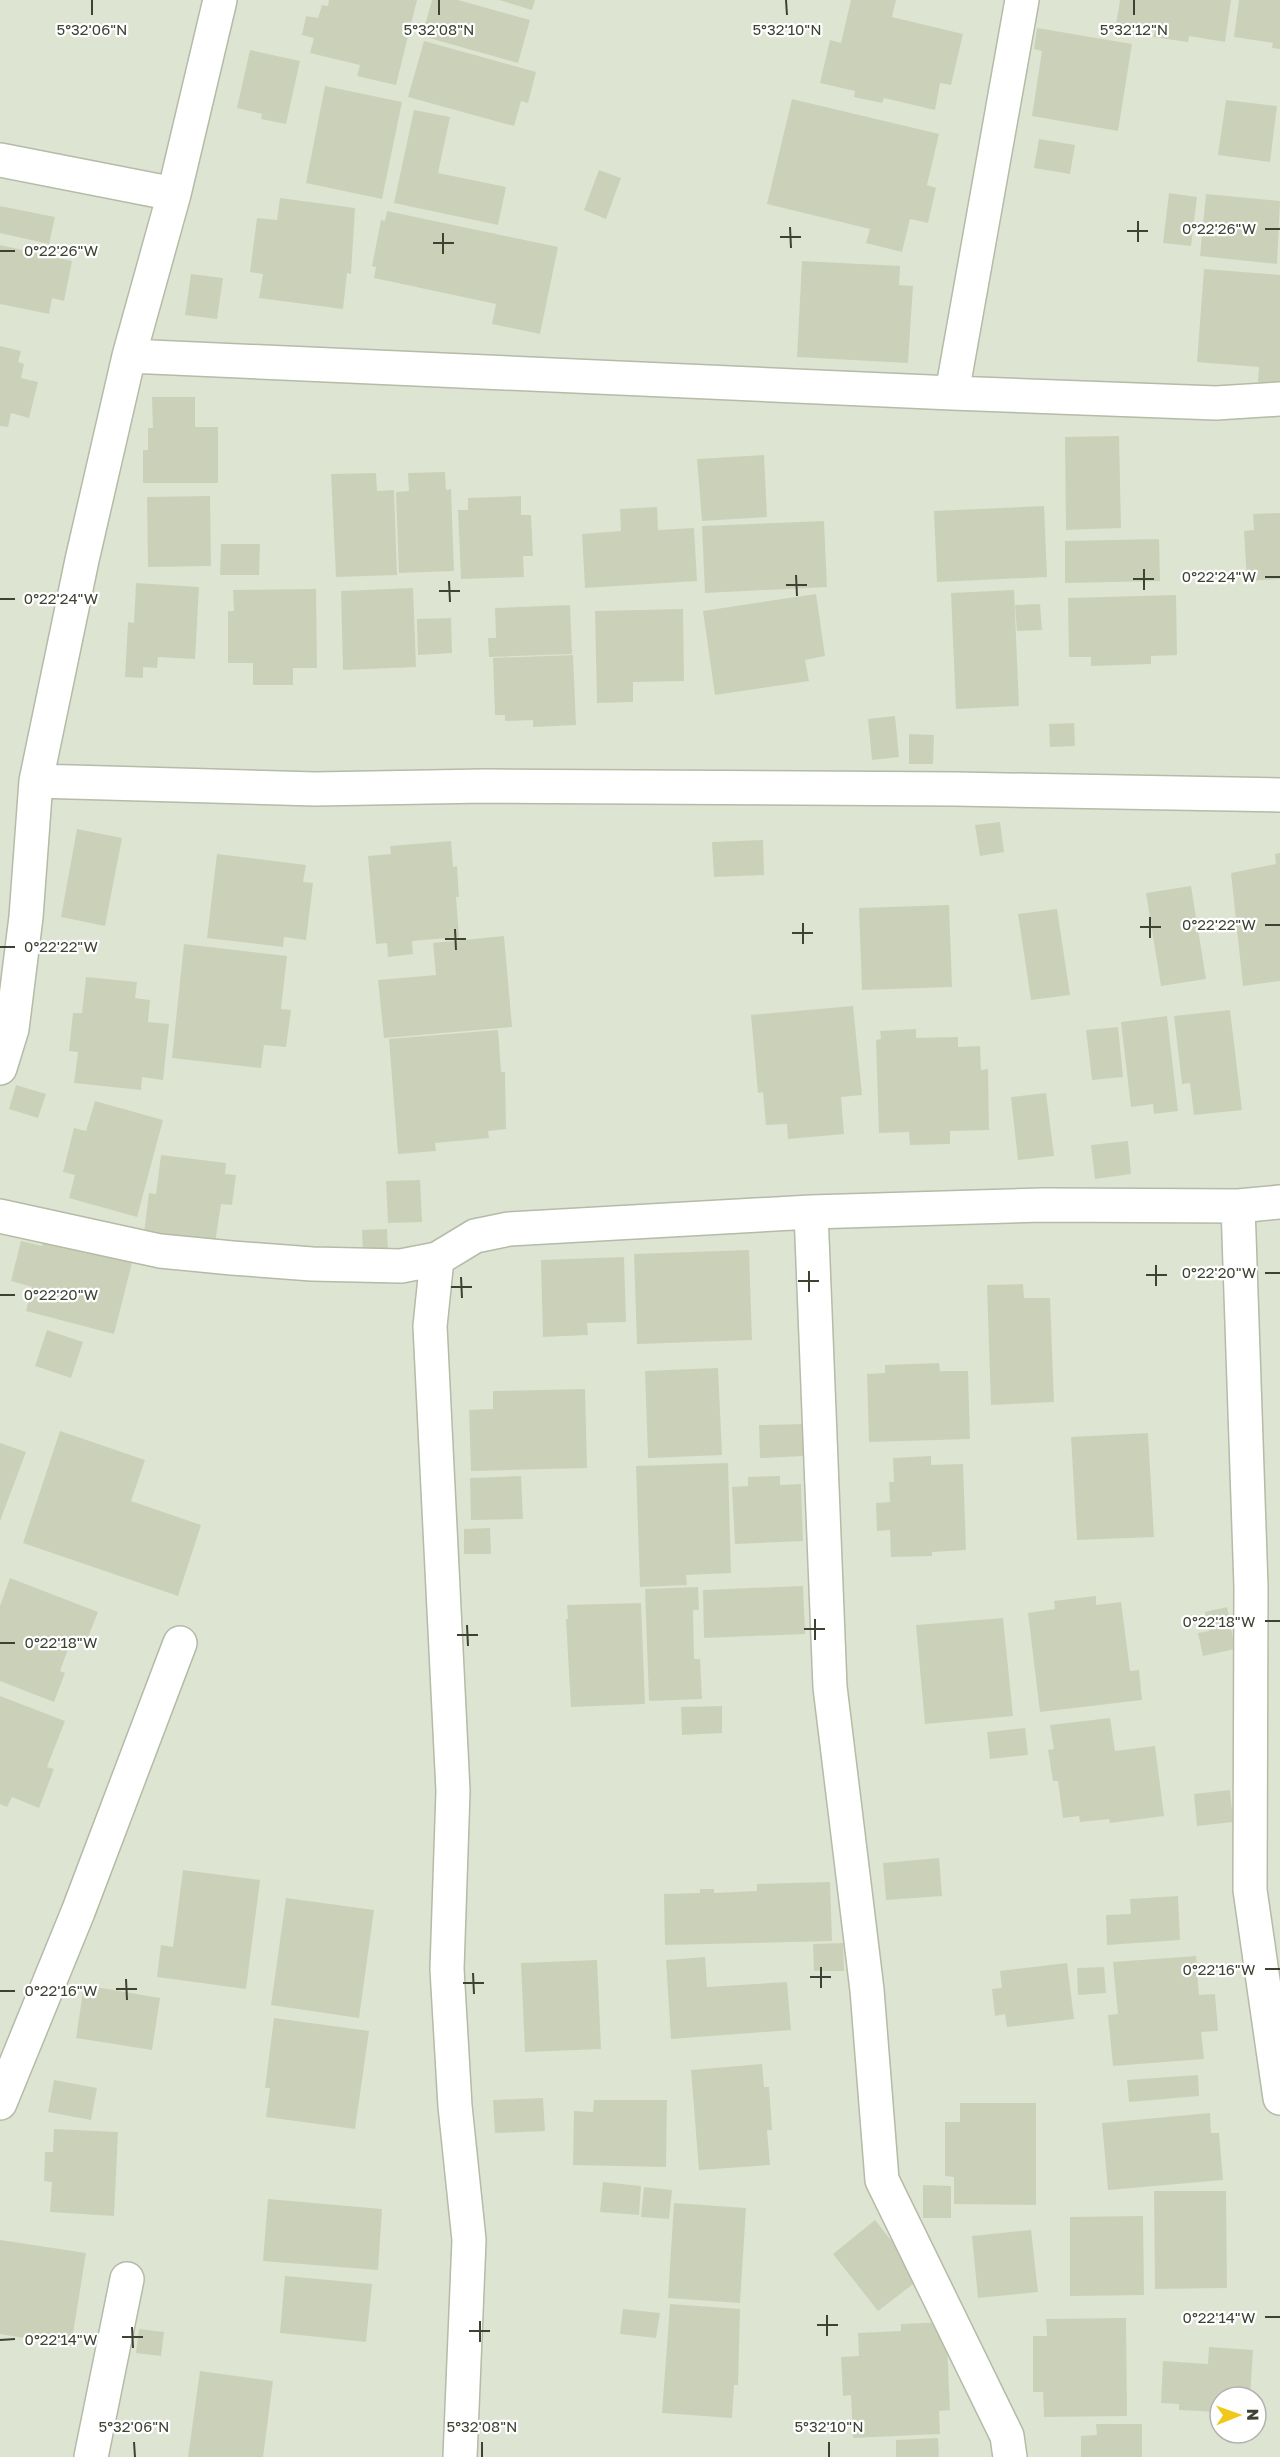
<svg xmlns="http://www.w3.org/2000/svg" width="1280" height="2457" viewBox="0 0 1280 2457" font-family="'Golos Text',sans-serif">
	<rect width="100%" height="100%" fill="#ebf0e2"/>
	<path fill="#dde4d1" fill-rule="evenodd" d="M0,0H1280V2457H0ZM1220,2397H1256V2433H1220Z"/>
	<path fill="#cbd1b9" d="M329,0H417L396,85L357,76L360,65L310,53L314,38L302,35L306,16L318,18L322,5L328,6Z
		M432,0H458L530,20L518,63L422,36Z
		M499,0H535L532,10Z
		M851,0H896L892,17L963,34L951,85L940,83L935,110L884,98L882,103L854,97L855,91L820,83L830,40L841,43Z
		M1120,0H1231L1225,42L1189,36L1188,42L1153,37L1155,31L1116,25Z
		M1239,0H1280V49L1272,48L1273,43L1234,37Z
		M1037,28L1132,44L1118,131L1032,116L1042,51L1034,49Z
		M424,41L536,72L528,103L521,101L514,126L408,97Z
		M250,50L300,61L286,124L261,119L262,114L237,108Z
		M325,86L402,102L382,199L306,183Z
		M792,99L939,134L927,185L936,188L928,223L910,219L902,252L866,243L870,229L767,204Z
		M1226,100L1277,106L1270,162L1218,155Z
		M414,110L450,117L438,173L506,187L498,225L394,203Z
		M1039,139L1075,145L1070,174L1034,168Z
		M599,170L621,178L606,219L584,210Z
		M1169,193L1197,197L1191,246L1163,243Z
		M1206,194L1280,201L1277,264L1200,256Z
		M280,198L355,208L351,274L347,273L343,309L259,298L263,274L250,272L257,218L277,220Z
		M0,206L55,217L49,244L0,233Z
		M387,211L558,247L540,334L492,324L496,304L374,278L376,267L372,266L381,220L385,221Z
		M0,245L72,261L64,301L52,298L49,314L0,304Z
		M802,261L900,266L899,285L913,286L908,363L797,357Z
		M1204,269L1280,275V383L1258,382L1259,367L1197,362Z
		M191,274L223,278L217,319L185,315Z
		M0,346L21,351L18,362L24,364L21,378L38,382L29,418L11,413L8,427L0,426Z
		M152,397H195V427H218V483H143V450H148V428H153Z
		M1119,436L1121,528L1066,530L1065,437Z
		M764,455L767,517L702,521L697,459Z
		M445,472L446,490L451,489L454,571L399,573L396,492L409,491L408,473Z
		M376,473L377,491L394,490L397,575L336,577L331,474Z
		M210,496L211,566L148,567L147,497Z
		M521,496V515H531L533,556H523L524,577L461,579L458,510H468V498Z
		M1044,506L1047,577L937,582L934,511Z
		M657,507L658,530L694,528L697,581L585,588L582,534L621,531L620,509Z
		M1280,513V579L1247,581L1244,531L1254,530L1253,514Z
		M824,521L827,587L705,593L702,526Z
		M1159,539L1160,581L1065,583V541Z
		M221,544H260L259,575H220Z
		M136,583L199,587L195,659L158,657L157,668L143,667V678L125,677L128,622L134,623Z
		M413,588L416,667L343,670L341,591Z
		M316,589L317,668H293V685H253V663H228V611H234L233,590Z
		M1014,590L1019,706L956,709L951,593Z
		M816,594L825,656L805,660L809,681L715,695L703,611Z
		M1176,595L1177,655L1151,656V664L1091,666V657H1069L1068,598Z
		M1040,604L1042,630L1017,631L1015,605Z
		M570,605L572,654L489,657L488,638H496L495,608Z
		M683,609L684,681L633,682V702L597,703L595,611Z
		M451,618L452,653L418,655L417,619Z
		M573,655L576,725L533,727V720L505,721V715H495L493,658Z
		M895,716L899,757L872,760L868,719Z
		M1074,723L1075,746L1050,747L1049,724Z
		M909,734L934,735L933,764H909Z
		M1000,822L1004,852L980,856L975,825Z
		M77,829L122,838L105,926L61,917Z
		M763,840L764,875L714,877L712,842Z
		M451,841L453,867L457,866L459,897H456L459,937L412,941L413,954L388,957L387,943L376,944L368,856L391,854L390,846Z
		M1280,853V981L1243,986L1231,873L1276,864L1275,854Z
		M217,854L306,865L303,882L313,883L306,940L284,937L283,947L207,938Z
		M1191,886L1206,979L1161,986L1146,893Z
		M949,905L952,987L862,990L859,908Z
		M1057,909L1070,995L1031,1000L1018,914Z
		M504,936L512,1027L384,1038L378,980L436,975L433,943Z
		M184,944L287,956L281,1009L291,1010L286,1047L264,1045L261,1068L172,1058Z
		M86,977L137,982L135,998L150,1000L148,1022L169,1024L163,1080L142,1077L141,1090L74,1083L78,1052L69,1051L73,1013H82Z
		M853,1006L862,1095L841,1097L844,1134L788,1139L787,1124L766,1125L763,1092L758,1093L751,1015Z
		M1230,1010L1242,1110L1194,1115L1190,1083L1182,1084L1174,1016Z
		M1167,1016L1178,1111L1154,1114L1153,1104L1131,1107L1121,1022Z
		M1118,1027L1123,1077L1092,1080L1086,1030Z
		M916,1029V1038L958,1037V1047L980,1046L981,1070L988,1069L989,1130L950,1131V1144L910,1145L909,1132L879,1133L876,1040L881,1039L880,1031Z
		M498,1030L501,1072H505L506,1129L488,1131L489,1138L435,1143L436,1151L398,1154L389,1039Z
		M16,1085L46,1094L38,1118L9,1109Z
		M1046,1093L1054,1156L1018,1160L1011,1097Z
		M95,1101L163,1120L137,1217L69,1198L75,1175L63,1172L74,1128L86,1131Z
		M1128,1141L1131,1174L1095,1179L1091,1145Z
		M161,1155L226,1163L225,1174L236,1175L232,1205L221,1204L215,1243L144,1233L149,1193L156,1194Z
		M420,1180L422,1222L388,1223L386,1181Z
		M387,1229L388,1252L363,1253L362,1230Z
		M46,1232L134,1255L114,1334L26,1311L32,1287L11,1281L21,1241L42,1246Z
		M749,1250L752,1340L637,1344L634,1254Z
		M624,1257L626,1322L587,1323L588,1335L543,1337L541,1260Z
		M1023,1284L1024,1298H1050L1054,1402L991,1405L987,1285Z
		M47,1330L83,1342L71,1378L35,1366Z
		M939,1363L940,1371H968L970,1439L869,1442L867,1374L885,1373V1365Z
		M718,1368L722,1455L648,1458L645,1371Z
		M585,1389L587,1468L471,1471L469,1410L493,1409V1391Z
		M804,1424L805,1456L760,1458L759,1425Z
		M60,1431L145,1460L131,1501L201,1525L178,1596L23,1543Z
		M1148,1433L1154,1537L1077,1540L1071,1437Z
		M0,1443L26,1452L0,1521Z
		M931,1456V1465L963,1464L966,1550L932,1552V1556L891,1557L890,1530L877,1531L876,1503L890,1502L889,1482H894L893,1458Z
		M728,1463L731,1573L686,1575L687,1585L640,1587L636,1466Z
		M521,1476L523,1519L471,1520L470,1478Z
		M780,1476V1485L801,1484L803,1541L735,1544L732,1487L748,1486V1477Z
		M490,1528L491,1554H464V1529Z
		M10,1578L98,1612L87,1640L73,1635L60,1671L65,1673L54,1702L0,1681V1606Z
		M803,1586L805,1634L704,1638L703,1590Z
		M698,1587L699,1610H693L694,1659H700L702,1699L649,1701L645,1589Z
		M1096,1596V1605L1121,1602L1130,1671L1139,1670L1142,1700L1040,1712L1028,1613L1055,1609L1054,1601Z
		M641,1603L645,1704L571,1707L566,1619H568L567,1605Z
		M1227,1607L1235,1649L1203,1656L1198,1633L1209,1631L1205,1612Z
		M1003,1618L1013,1716L925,1724L916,1625Z
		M0,1696L65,1721L47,1767L54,1769L39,1808L12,1797L7,1807L0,1804Z
		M722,1706V1733L682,1735L681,1707Z
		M1110,1718L1115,1751L1155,1746L1164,1816L1110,1823L1109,1819L1080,1822L1079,1816L1063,1818L1058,1781H1053L1048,1750L1054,1749L1050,1725Z
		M1025,1728L1028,1755L990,1759L987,1732Z
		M1230,1790L1233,1822L1197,1826L1194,1794Z
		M939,1858L942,1896L886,1900L883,1863Z
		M183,1870L260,1880L246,1989L157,1977L161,1945L173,1947Z
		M830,1882L832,1941L665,1945L664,1894L700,1893V1889H714V1893L757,1891V1884Z
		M1178,1896L1180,1940L1107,1945L1106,1915L1131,1914L1130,1899Z
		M286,1898L374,1910L359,2018L271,2005Z
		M843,1943L844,1971H814L813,1944Z
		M1196,1956L1199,1995L1215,1994L1218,2031L1201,2032L1204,2059L1113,2066L1108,2015L1118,2014L1113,1962Z
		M705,1957L707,1987L787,1982L791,2030L671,2039L666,1960Z
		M597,1960L601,2049L525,2052L521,1963Z
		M1067,1963L1074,2019L1007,2027L1005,2014L995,2016L992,1989L1002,1988L1000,1971Z
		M1104,1967L1106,1993L1078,1995L1077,1968Z
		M84,1985L160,1998L152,2050L76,2038Z
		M274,2018L369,2031L355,2129L266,2117L270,2088H265Z
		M762,2064L764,2087H769L772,2130H767L770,2165L699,2170L691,2070Z
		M1198,2075L1199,2096L1129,2102L1127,2080Z
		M54,2080L97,2088L91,2120L48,2112Z
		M543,2098L545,2131L495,2133L493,2100Z
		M594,2100H667L666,2167L573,2165L574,2111L593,2112Z
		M960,2103H1036V2205L954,2204V2177L945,2176V2122H960Z
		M1210,2113L1211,2133H1219L1223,2180L1108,2190L1102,2123Z
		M54,2129L118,2132L114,2216L50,2212L52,2182L44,2181L45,2152H53Z
		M603,2182L641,2186L639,2215L600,2212Z
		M923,2185L951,2186V2218H923Z
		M644,2187L672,2190L669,2219L641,2217Z
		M1154,2191H1226L1227,2288L1155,2289Z
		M268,2199L382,2209L378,2270L263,2261Z
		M674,2203L746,2208L740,2303L668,2298Z
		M1143,2216L1144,2295L1070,2296V2217Z
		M875,2220L921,2278L878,2311L833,2254Z
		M1031,2230L1038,2292L978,2298L972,2236Z
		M0,2240L86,2253L71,2346L0,2334Z
		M285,2276L372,2284L366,2342L280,2333Z
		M670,2304L740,2309L738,2385H734L732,2418L662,2413Z
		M623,2309L660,2313L656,2338L620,2334Z
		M1126,2318L1127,2416L1044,2417L1043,2392H1033V2336H1047L1046,2319Z
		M946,2322L950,2410L939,2411L940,2434L853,2438L851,2395L843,2396L841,2357L859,2356L858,2333L901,2331V2324Z
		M139,2329L164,2332L161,2356L136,2353Z
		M1209,2347L1253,2350L1250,2397H1220V2412L1179,2410V2404L1161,2403L1163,2361L1208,2364Z
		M200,2371L273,2381L263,2457H188Z
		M1096,2424H1142V2457H1081V2436L1097,2435Z
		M938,2438L939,2457H896V2440Z"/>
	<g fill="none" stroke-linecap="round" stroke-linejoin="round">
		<defs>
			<path id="minor" d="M0,160L174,194
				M129,356L952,393L1216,403L1280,399
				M952,393L1022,0
				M36,781L315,789L485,786L955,789L1280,795
				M0,1068L12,1029L26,917L36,781L82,560L129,356L174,194L220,0
				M1238,1206L1251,1587L1250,1890L1280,2098
				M0,1216L160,1251L232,1258L312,1264L401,1266L437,1259
				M0,2103L78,1912L180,1643
				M91,2457L127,2279
				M460,2457L469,2240L455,2106L447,1969L453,1791L430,1326L437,1259L475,1236L509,1229L811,1212
				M1010,2457L1007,2436L882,2180L867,1990L830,1687L811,1212L1044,1205L1238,1206L1280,1202"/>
		</defs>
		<use href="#minor" stroke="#b4bba6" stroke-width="36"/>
		<use href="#minor" stroke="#fff" stroke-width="33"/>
	</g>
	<path fill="none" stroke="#3e4233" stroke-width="2" d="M92,0V15M439,0V15M786,0L787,15M1134,0V15M1138,221V242M790,227L791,248M1265,229H1280M1127,231H1148M443,233V254M780,237H801M433,243H454M0,251H15M1144,569V590M796,575L797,596M1265,577H1280M1133,579H1154M449,581L450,602M786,585H807M439,591H460M0,599H15M1150,917V938M803,923V944M1265,925H1280M1140,927H1161M455,929L456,950M792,933H813M445,939H466M0,947H15M1156,1265V1286M809,1271V1292M1265,1273H1280M1146,1275H1167M461,1277L462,1298M798,1281H819M451,1287H472M0,1295H15M815,1619V1640M1265,1621H1280M467,1625L468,1646M804,1629H825M457,1635H478M0,1643H15M821,1967V1988M1265,1969H1280M473,1973L474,1994M810,1977H831M126,1979L127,2000M463,1983H484M116,1989H137M0,1991H15M827,2315V2336M1265,2317H1280M480,2321V2342M817,2325H838M132,2327L133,2348M469,2331H490M122,2337H143M0,2340L15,2339M134,2442L135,2457M482,2442V2457M829,2442V2457"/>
	<g font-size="15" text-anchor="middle" fill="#3e4233" stroke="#fff" stroke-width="4.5" stroke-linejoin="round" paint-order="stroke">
		<text x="92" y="35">5°32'06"N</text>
		<text x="439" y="35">5°32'08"N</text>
		<text x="787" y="35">5°32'10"N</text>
		<text x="1134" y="35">5°32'12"N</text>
		<text x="1219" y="234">0°22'26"W</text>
		<text x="61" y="256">0°22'26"W</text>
		<text x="1219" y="582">0°22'24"W</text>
		<text x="61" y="604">0°22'24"W</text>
		<text x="1219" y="930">0°22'22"W</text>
		<text x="61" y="952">0°22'22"W</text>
		<text x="1219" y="1278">0°22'20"W</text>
		<text x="61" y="1300">0°22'20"W</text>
		<text x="1219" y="1627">0°22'18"W</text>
		<text x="61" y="1648">0°22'18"W</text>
		<text x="1219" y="1975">0°22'16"W</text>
		<text x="61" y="1996">0°22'16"W</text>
		<text x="1219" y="2323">0°22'14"W</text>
		<text x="61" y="2345">0°22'14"W</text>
		<text x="134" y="2432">5°32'06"N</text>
		<text x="482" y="2432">5°32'08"N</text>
		<text x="829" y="2432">5°32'10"N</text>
	</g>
	<g transform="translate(1238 2415) rotate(89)"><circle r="28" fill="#ffffff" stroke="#b2b3ad" stroke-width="1.5"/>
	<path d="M0-4.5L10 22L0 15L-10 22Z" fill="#efc81a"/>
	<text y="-9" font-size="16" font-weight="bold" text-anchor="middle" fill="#3e4233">N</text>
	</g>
</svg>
